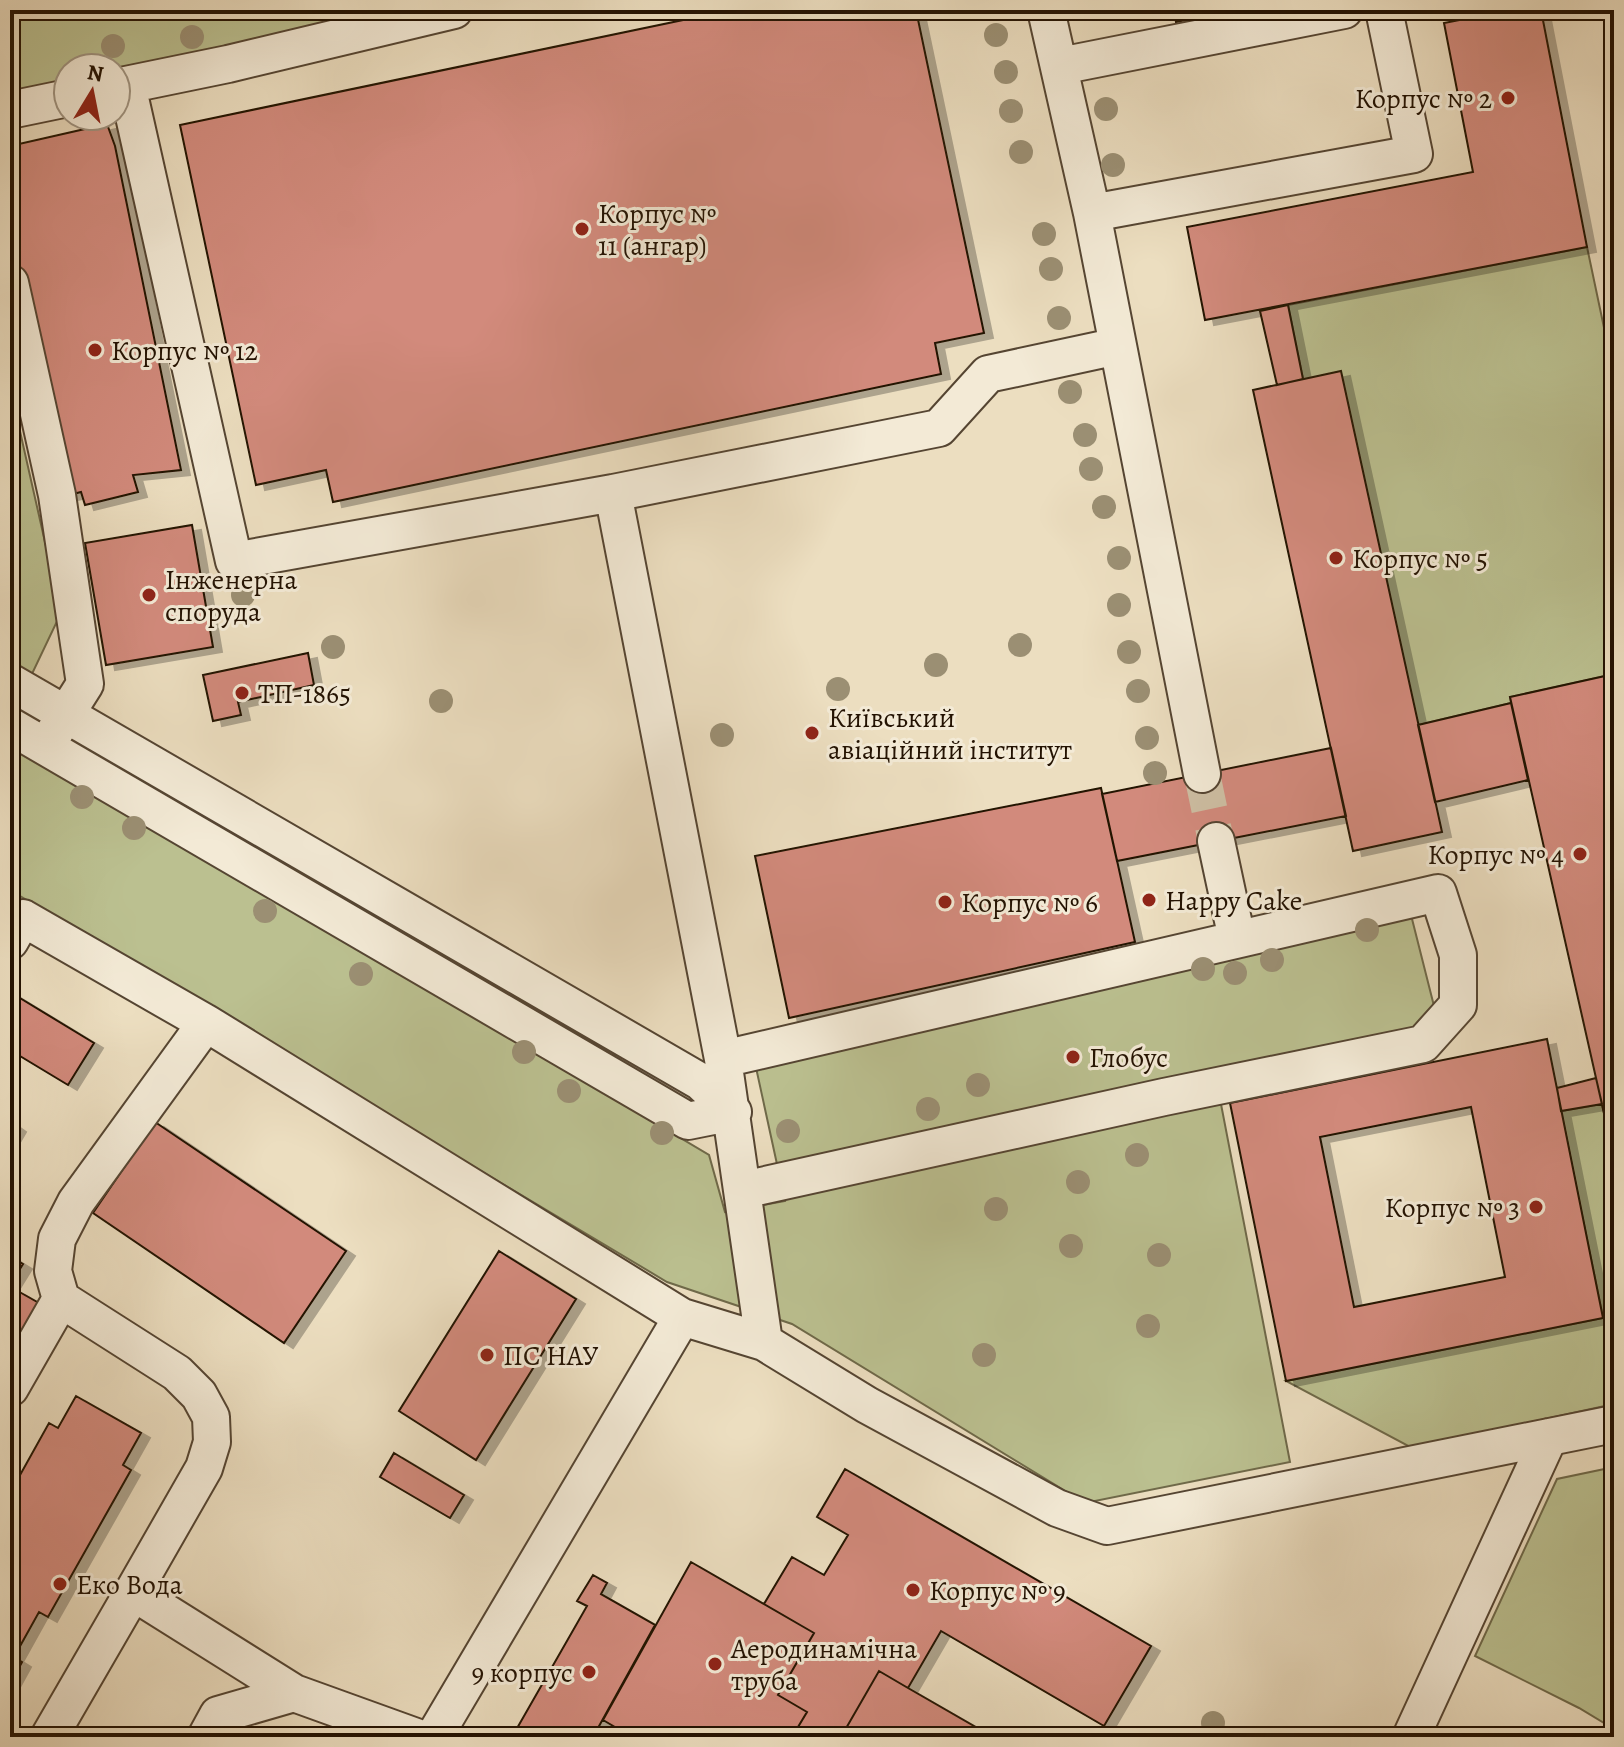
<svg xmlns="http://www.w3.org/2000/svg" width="1624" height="1747" viewBox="0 0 1624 1747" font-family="Alegreya,serif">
	<defs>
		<filter id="shadow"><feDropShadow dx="9" dy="5" stdDeviation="0" flood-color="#0004"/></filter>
	</defs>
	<rect width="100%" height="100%" fill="#ecdec0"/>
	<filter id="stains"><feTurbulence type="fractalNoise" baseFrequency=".0025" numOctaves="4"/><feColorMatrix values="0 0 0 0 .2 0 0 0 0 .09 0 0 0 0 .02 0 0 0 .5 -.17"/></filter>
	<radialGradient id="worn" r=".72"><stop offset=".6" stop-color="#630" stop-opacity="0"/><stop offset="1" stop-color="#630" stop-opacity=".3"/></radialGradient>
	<path fill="#bbc090" stroke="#6f6949" stroke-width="2" d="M10,10H512L226,62L116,86V68H68V96L10,108Z
		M1587,247L1614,375V674L1510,697L1511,703L1418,725L1303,379L1288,305Z
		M10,387L61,613L10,720Z
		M10,740L709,1155L725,1212L785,1201L755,1063L1410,911L1434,1006L1412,1033L1215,1073L1290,1462L1085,1503L792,1324L667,1282L10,890Z
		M1602,1104L1610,1140L1614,1139V1404L1412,1448L1286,1381L1603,1318L1561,1111Z
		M1614,1467V1729L1579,1708L1475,1656L1557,1479Z"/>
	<path fill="#d28a7b" stroke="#231202" stroke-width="2" fill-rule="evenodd" filter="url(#shadow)" d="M731,10H916L984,333L935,343L941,374L333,502L326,470L256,485L180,125Z
		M1174,10H1233L1176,22Z
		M1511,10H1541L1587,247L1205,320L1187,227L1473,172L1444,23Z
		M107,124L115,146L181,470L133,475L138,492L85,505L81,492L65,496L10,229V146Z
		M1288,305L1303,379L1277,385L1260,311Z
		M1341,371L1442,832L1353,851L1253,390Z
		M192,525L213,647L106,665L85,543Z
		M308,653L314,685L238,702L241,715L213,721L203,675Z
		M1614,674V1139L1610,1140L1510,697Z
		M1511,703L1528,780L1435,802L1418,725Z
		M1331,748L1346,816L1117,861L1102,794Z
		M1101,788L1135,942L789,1018L755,856Z
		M10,992L94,1043L68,1085L10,1050Z
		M1547,1039L1603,1318L1286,1381L1230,1103ZM1471,1107L1505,1277L1354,1307L1320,1137Z
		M1596,1078L1602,1104L1561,1111L1557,1088Z
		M10,1122L17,1127L10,1139Z
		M155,1122L346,1251L284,1343L93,1213Z
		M499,1251L576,1299L476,1460L399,1411Z
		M10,1256L23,1264L10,1285Z
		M16,1290L46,1307L27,1340L10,1330V1301Z
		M76,1396L141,1433L123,1465L131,1470L48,1617L39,1612L14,1657L22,1662L10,1684V1493L49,1423L58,1428Z
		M394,1453L464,1495L450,1518L380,1477Z
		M845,1469L1151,1646L1104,1726L941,1631L908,1688L879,1671L841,1737H792L807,1712L778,1695L814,1633L764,1604L792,1557L824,1575L848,1535L817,1517Z
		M691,1562L814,1633L778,1695L807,1712L792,1737H632L603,1720Z
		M593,1575L607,1583L601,1594L655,1625L593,1737H512L587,1606L577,1601Z
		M879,1671L908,1688L993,1737H841Z"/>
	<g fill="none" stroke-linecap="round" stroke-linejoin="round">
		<path stroke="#cebfa4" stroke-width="36" stroke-dasharray="36 18" stroke-linecap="butt" d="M1202,774L1216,841"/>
		<defs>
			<path id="minor" d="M1046,10L1092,213L1202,774
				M1060,66L1344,10
				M127,85L234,561L613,493L723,1059L764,1342L867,1405L1057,1508L1107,1526L1614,1424
				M116,87L228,64L454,10
				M10,110L68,98
				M1092,213L1414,154L1384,10
				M10,283L57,495L85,684L54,733
				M613,493L939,428L988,374L1118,346
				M10,682L701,1082L733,1112
				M10,726L688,1121L733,1112
				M1216,841L1237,939
				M10,941L23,918L206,1023L682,1317L764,1342
				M723,1059L1438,893L1458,955V1005L1423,1044L1164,1097L743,1190
				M61,1299L53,1271L57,1239L76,1202L206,1023
				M10,1388L61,1299L177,1373L199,1395L211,1417L212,1442L204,1468L133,1592
				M49,1737L133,1592L294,1693L416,1737
				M206,1737L218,1715L294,1693
				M434,1737L682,1317
				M1411,1737L1549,1437"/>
		</defs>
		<use href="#minor" stroke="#554532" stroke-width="40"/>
		<use href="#minor" stroke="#f3ead6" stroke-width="36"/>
	</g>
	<g fill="#9b8f73">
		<circle cx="996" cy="35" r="12"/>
		<circle cx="192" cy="37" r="12"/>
		<circle cx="113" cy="46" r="12"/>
		<circle cx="1006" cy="72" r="12"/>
		<circle cx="1106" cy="109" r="12"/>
		<circle cx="1011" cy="111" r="12"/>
		<circle cx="1021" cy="152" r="12"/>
		<circle cx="1113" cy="165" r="12"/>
		<circle cx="1044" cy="234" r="12"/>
		<circle cx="1051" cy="269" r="12"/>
		<circle cx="1059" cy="318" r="12"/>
		<circle cx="1070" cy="392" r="12"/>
		<circle cx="1085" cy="435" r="12"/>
		<circle cx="1091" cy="469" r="12"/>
		<circle cx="1104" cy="507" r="12"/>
		<circle cx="1119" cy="558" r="12"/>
		<circle cx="243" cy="595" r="12"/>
		<circle cx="1119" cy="605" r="12"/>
		<circle cx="1020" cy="645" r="12"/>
		<circle cx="333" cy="647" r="12"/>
		<circle cx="1129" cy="652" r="12"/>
		<circle cx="936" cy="665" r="12"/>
		<circle cx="838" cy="689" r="12"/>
		<circle cx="1138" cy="691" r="12"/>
		<circle cx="441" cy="701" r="12"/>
		<circle cx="722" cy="735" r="12"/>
		<circle cx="1147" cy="738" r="12"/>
		<circle cx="1155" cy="773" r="12"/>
		<circle cx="82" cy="797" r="12"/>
		<circle cx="134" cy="828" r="12"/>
		<circle cx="265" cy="911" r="12"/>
		<circle cx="1367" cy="930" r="12"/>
		<circle cx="1272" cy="960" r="12"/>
		<circle cx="1203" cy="969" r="12"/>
		<circle cx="1235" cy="973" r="12"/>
		<circle cx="361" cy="974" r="12"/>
		<circle cx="524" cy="1052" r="12"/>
		<circle cx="978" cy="1085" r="12"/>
		<circle cx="569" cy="1091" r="12"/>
		<circle cx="928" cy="1109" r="12"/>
		<circle cx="788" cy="1131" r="12"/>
		<circle cx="662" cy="1133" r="12"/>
		<circle cx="1137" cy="1155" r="12"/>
		<circle cx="1078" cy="1182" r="12"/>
		<circle cx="996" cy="1209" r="12"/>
		<circle cx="1071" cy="1246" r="12"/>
		<circle cx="1159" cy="1255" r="12"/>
		<circle cx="1148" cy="1326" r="12"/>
		<circle cx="984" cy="1355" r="12"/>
		<circle cx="1213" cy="1723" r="12"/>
	</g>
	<g fill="#8f2418" stroke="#f3ead6" stroke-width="3">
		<circle cx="1508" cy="98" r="8"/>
		<circle cx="582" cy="229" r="8"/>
		<circle cx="95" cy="350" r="8"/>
		<circle cx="1336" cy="558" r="8"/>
		<circle cx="149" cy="595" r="8"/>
		<circle cx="242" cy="693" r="8"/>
		<circle cx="812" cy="733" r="8"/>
		<circle cx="1580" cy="854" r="8"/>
		<circle cx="1149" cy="900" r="8"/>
		<circle cx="945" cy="902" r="8"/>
		<circle cx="1073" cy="1057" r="8"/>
		<circle cx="1536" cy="1207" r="8"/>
		<circle cx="487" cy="1355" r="8"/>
		<circle cx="60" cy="1584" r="8"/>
		<circle cx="913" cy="1590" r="8"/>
		<circle cx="715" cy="1664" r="8"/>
		<circle cx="589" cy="1672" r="8"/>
	</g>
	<g text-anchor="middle" stroke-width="6" stroke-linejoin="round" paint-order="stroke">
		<g font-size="28" fill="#231202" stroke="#f3ead6" text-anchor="start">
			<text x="1492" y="108" text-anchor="end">Корпус № 2</text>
			<text x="598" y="223">Корпус №<tspan x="598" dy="32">11 (ангар)</tspan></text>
			<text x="111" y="360">Корпус № 12</text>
			<text x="1352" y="568">Корпус № 5</text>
			<text x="165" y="589">Інженерна<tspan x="165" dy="32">споруда</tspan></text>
			<text x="258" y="703">ТП-1865</text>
			<text x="828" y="727">Київський<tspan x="828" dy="32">авіаційний інститут</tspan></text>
			<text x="1564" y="864" text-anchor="end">Корпус № 4</text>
			<text x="1165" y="910">Happy Cake</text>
			<text x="961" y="912">Корпус № 6</text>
			<text x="1089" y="1067">Глобус</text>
			<text x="1520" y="1217" text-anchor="end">Корпус № 3</text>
			<text x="503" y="1365">ПС НАУ</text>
			<text x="76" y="1594">Еко Вода</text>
			<text x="929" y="1600">Корпус № 9</text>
			<text x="731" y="1658">Аеродинамічна<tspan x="731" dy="32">труба</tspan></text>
			<text x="573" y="1682" text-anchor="end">9 корпус</text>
		</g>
	</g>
	<rect width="1624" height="1747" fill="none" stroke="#ecdec0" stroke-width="40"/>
	<rect x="12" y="12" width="1600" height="1723" fill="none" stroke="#231202" stroke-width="4"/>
	<rect x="20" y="20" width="1584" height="1707" fill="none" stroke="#231202" stroke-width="2"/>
	<g transform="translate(92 92) rotate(10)"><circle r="38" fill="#f3ead6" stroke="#a09481" stroke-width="2"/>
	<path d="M0-6L14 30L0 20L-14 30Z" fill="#8f2418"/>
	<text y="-12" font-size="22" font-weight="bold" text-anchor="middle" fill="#231202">N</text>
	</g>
	<rect width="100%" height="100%" filter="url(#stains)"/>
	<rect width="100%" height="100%" fill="url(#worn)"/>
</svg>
